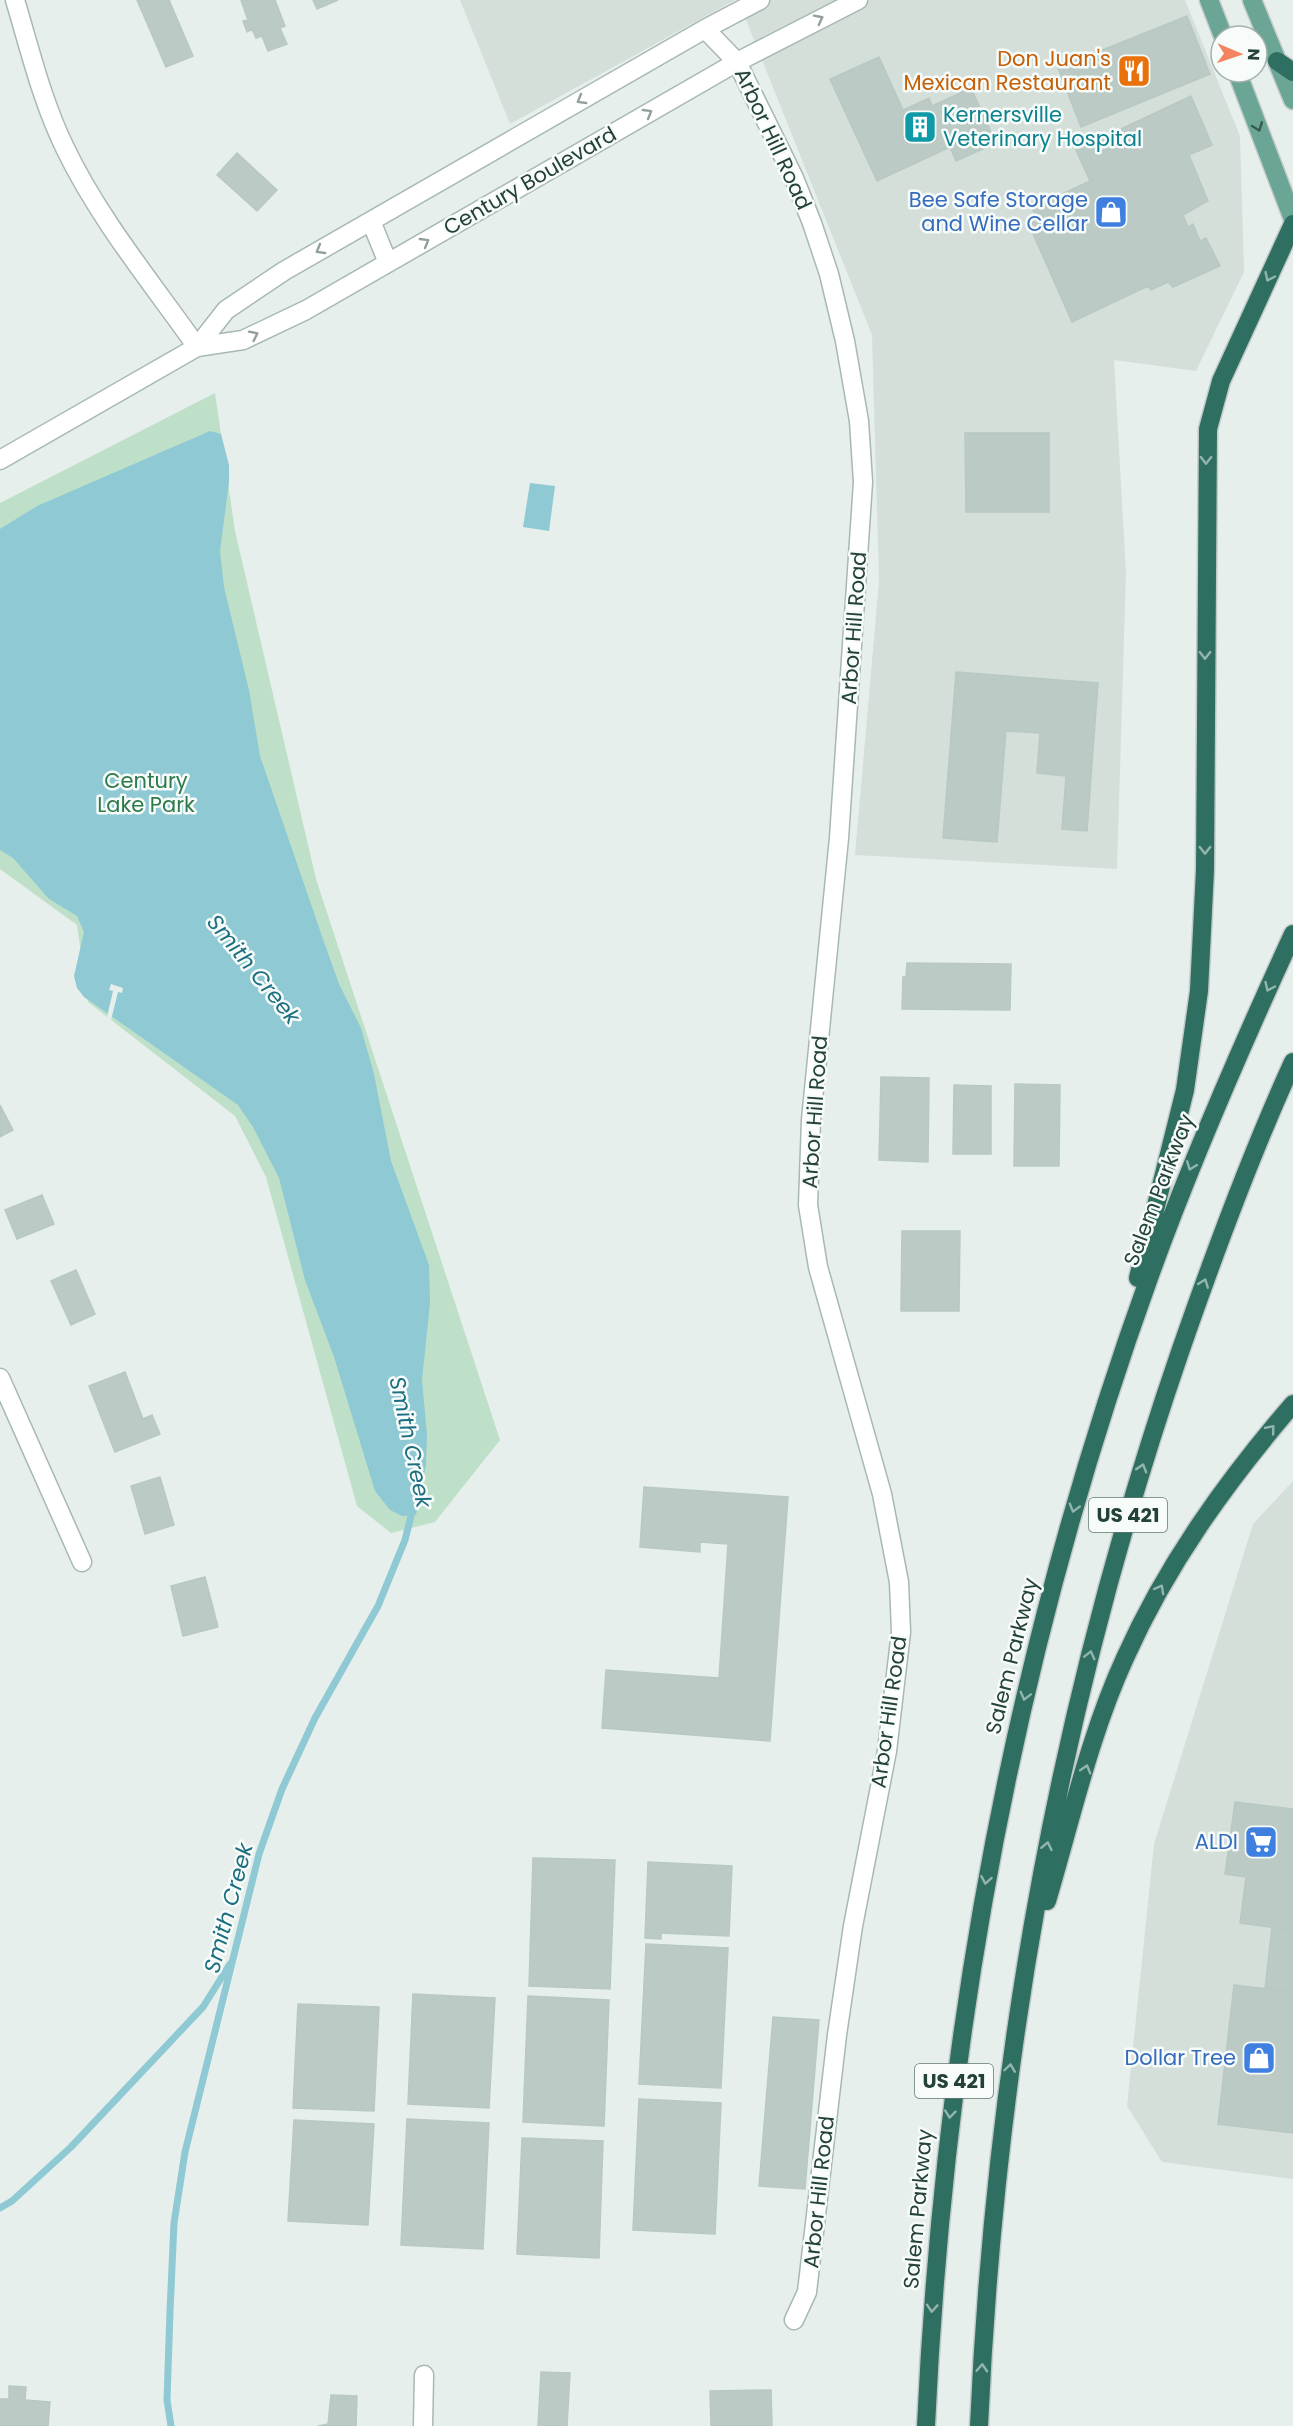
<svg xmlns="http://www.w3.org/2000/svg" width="1293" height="2426" viewBox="0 0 1293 2426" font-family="Poppins,sans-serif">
	<rect width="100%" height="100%" fill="#e6efeb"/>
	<path fill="#d4dfda" d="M460,0H735L510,124Z
		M738,0H1185L1240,136L1244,272L1196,371L1114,360L1126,573L1117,869L855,855L879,581L872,335Z
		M1293,1481V2179L1162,2162L1127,2106L1154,1844L1253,1524Z"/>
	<path fill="#bfe0c8" d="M215,393L235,531L316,879L500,1440L435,1522L391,1533L357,1506L266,1177L235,1116L88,1002L77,925L0,869V503Z"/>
	<path fill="#8ec9d4" d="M210,431L221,434L229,465V482L220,551L224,587L249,690L260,756L324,942L339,984L361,1028L374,1074L391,1161L429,1265L430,1303L422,1380L427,1434L426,1465L416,1515L402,1516L390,1510L375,1491L334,1357L305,1280L279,1178L253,1127L238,1105L84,997L77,988L74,976L84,932L77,916L49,899L13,858L0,850V529L37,506Z
		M530,483L555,486L549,531L523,527Z"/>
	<path fill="#e6efeb" d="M111,984L123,988L122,993L118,992L111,1020L107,1017L113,991L109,990Z"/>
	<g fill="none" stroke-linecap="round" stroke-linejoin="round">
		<path stroke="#8ec9d4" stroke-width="7" d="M0,2208L12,2201L71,2147L203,2007L230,1964
			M171,2426L167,2400L170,2311L174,2223L185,2152L259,1854L282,1789L315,1718L378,1606L405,1540L411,1516L409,1509"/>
	</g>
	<path fill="#bbcac4" stroke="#b8c9c2" stroke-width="1.5" d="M137,0H169L193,56L166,67Z
		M241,0H275L285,26L280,28L287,44L268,51L262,36L256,38L252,29L247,32L243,21L248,20Z
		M313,0H338L317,9Z
		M1187,16L1210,74L1081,127L1058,68Z
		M879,57L903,110L929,98L932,106L971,88L996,143L956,161L950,147L877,181L830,79Z
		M1191,96L1212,145L1189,155L1208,201L1183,215L1188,227L1193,224L1200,241L1206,238L1220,266L1173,287L1168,282L1151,290L1148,286L1072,322L1027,220L1036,217L1032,208L1090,181L1076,150Z
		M237,153L277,190L257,211L217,175Z
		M965,433H1049V512H966Z
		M956,672L1098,683L1087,831L1062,829L1066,776L1037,773L1040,733L1006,731L997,842L943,838Z
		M907,963L1011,964L1010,1010L902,1009L903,977H906Z
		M881,1077L929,1078L928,1162L879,1160Z
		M1015,1084L1060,1085L1059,1166H1014Z
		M954,1085L991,1086V1154H953Z
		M0,1105L13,1130L0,1137Z
		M42,1195L54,1224L17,1239L5,1210Z
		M902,1231H960L959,1311H901Z
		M76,1270L95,1314L71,1325L51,1281Z
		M125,1372L143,1419L152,1415L160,1434L115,1452L89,1386Z
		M160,1477L174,1525L145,1534L131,1486Z
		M644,1487L788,1497L770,1741L602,1728L606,1670L719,1678L728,1544L700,1542V1552L640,1547Z
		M205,1577L218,1627L183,1636L171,1586Z
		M1235,1802L1293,1809V1930L1240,1923L1246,1877L1225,1874Z
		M533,1858L615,1860L610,1989L529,1986Z
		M648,1862L732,1866L729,1936L661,1933V1939L645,1938Z
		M1272,1927L1293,1930V1992L1265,1989Z
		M646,1944L728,1948L721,2088L639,2084Z
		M1234,1985L1293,1992V2133L1218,2124Z
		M413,1994L495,1998L489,2108L408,2104Z
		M528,1996L609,2000L604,2126L523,2122Z
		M298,2004L379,2007L374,2111L293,2108Z
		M773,2017L819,2020L805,2189L759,2186Z
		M639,2099L721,2103L715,2234L633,2230Z
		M407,2119L489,2123L483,2249L401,2245Z
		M294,2120L374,2124L368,2225L288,2221Z
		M522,2138L603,2141L599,2258L517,2254Z
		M541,2372L570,2373L567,2426H538Z
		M9,2386L26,2387L25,2400L50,2402L48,2426H0V2399H9Z
		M771,2390L772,2426H711L710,2391Z
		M331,2395L357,2396L356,2426H318L328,2424Z"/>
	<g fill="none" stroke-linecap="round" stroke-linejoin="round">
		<defs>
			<path id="minor" d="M15,0C30,50 42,101 65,148C99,219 152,283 197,347
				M705,29L737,62L794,178L812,223L829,274L845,341L859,421L863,482L839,838L811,1120L808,1205L818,1267L882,1494L899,1582L901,1632L887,1751L853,1926L837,2035L807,2292L794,2320
				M371,221L388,263
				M197,347L243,340L306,310L737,62L858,0
				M0,460L197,347L226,310L284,271L705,29L760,0
				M0,1378L82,1562
				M423,2426L424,2375"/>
			<path id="major" d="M1209,0L1223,36
				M1252,0L1293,100
				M1237,72L1293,219"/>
			<path id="highway" d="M1277,61L1293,72
				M1138,1278L1185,1090L1199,991L1205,870L1208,429L1221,381L1293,224
				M1047,1901C1071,1820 1090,1734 1125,1658C1167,1564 1226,1482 1293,1404
				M926,2426C944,2033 1015,1649 1149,1278C1191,1161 1241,1047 1293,934
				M979,2426C995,2060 1061,1698 1180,1352C1214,1254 1250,1156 1293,1062"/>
		</defs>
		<use href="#minor" stroke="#a8b8b2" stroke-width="21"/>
		<use href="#major" stroke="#c2cac8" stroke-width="21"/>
		<use href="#highway" stroke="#c2cac8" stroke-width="21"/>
		<use href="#minor" stroke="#fff" stroke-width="18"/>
		<use href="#major" stroke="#6aa596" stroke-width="18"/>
		<use href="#highway" stroke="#2f6f62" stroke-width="18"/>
	</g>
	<defs><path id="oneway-chevron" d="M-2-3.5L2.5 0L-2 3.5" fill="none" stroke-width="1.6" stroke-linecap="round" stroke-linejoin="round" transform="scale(1.5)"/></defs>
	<g stroke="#92a09c">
		<use href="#oneway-chevron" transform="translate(819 19) rotate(-27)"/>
		<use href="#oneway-chevron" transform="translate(581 100) rotate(150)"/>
		<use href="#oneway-chevron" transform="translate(648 113) rotate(-30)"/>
		<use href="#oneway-chevron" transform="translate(425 242) rotate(-30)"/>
		<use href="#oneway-chevron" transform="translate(320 250) rotate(150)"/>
		<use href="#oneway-chevron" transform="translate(254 335) rotate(-26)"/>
	</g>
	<use stroke="#365b51" href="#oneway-chevron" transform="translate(1258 127) rotate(69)"/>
	<g stroke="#93b5ae">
		<use href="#oneway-chevron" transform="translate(1269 277) rotate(115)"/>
		<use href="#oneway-chevron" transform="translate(1206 460) rotate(91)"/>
		<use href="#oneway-chevron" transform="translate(1205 655) rotate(90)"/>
		<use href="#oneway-chevron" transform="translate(1205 850) rotate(90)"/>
		<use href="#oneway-chevron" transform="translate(1269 987) rotate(115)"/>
		<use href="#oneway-chevron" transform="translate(1191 1166) rotate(111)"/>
		<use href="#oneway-chevron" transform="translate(1204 1283) rotate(-69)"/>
		<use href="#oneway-chevron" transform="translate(1271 1429) rotate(-50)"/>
		<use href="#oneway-chevron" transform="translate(1142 1468) rotate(-73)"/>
		<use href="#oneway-chevron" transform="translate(1074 1508) rotate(106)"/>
		<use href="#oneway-chevron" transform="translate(1160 1589) rotate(-61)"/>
		<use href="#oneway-chevron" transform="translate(1090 1655) rotate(-76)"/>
		<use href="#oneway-chevron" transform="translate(1025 1696) rotate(104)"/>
		<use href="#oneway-chevron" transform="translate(1086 1769) rotate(-73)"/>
		<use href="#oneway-chevron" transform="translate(1047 1846) rotate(-78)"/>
		<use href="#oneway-chevron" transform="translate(986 1880) rotate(100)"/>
		<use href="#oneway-chevron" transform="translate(1010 2068) rotate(-82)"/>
		<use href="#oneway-chevron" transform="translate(950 2114) rotate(96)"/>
		<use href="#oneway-chevron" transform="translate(932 2308) rotate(94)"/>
		<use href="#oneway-chevron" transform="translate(982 2368) rotate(-87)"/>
	</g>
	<defs>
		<symbol id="restaurant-square" viewBox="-11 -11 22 22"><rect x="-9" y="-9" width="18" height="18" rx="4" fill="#e8710a" stroke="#f7fbf9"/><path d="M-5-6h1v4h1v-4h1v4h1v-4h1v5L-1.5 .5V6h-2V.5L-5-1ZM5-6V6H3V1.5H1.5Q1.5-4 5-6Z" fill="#fff"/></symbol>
		<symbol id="building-square" viewBox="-11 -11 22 22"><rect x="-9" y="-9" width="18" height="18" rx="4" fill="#0f9aa8" stroke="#f7fbf9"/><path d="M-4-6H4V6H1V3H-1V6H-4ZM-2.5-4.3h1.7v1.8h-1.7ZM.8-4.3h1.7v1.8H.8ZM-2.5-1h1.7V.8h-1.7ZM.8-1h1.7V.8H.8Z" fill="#fff"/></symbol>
		<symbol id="shop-square" viewBox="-11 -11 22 22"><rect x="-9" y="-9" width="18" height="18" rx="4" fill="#3f7fe0" stroke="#f7fbf9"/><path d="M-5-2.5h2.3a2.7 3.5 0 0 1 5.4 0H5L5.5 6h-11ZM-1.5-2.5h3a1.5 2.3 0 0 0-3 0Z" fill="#fff"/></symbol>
		<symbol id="supermarket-square" viewBox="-11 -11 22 22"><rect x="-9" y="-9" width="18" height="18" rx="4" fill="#3f7fe0" stroke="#f7fbf9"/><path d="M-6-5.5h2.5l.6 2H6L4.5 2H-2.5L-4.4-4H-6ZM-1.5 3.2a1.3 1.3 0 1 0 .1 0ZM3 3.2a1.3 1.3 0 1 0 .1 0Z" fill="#fff"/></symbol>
	</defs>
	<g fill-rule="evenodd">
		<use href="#restaurant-square" x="1115" y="52" width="38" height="38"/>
		<use href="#building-square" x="901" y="108" width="38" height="38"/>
		<use href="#shop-square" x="1092" y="193" width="38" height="38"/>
		<use href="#supermarket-square" x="1242" y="1823" width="38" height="38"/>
		<use href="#shop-square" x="1240" y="2039" width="38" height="38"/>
	</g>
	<g text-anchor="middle" stroke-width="5" stroke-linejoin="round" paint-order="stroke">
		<g fill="#f7fbf9" stroke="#637a73" stroke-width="1.5">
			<rect x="1089" y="1498" width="78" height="34" rx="4.5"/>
			<rect x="915" y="2064" width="78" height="34" rx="4.5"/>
		</g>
		<g font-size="20" font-weight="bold" fill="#24423a">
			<text x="1128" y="1522">US 421</text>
			<text x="954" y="2088">US 421</text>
		</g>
		<g font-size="21" fill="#c56008" stroke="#f7fbf9" text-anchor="end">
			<text x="1111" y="66">Don Juan's<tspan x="1111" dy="24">Mexican Restaurant</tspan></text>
		</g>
		<g font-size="21" fill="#0d838f" stroke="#f7fbf9" text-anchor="start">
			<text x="943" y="122">Kernersville<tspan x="943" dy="24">Veterinary Hospital</tspan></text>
		</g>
		<g font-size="21" fill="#24423a" stroke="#f7fbf9">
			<text transform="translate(773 139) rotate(65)" y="7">Arbor Hill Road</text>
			<text transform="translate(530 181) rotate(-30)" y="7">Century Boulevard</text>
			<text transform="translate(854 628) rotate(-86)" y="7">Arbor Hill Road</text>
			<text transform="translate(815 1112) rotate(-86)" y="7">Arbor Hill Road</text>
			<text transform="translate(1159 1190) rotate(-69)" y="7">Salem Parkway</text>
			<text transform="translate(1012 1656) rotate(-76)" y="7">Salem Parkway</text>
			<text transform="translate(889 1712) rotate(-82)" y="7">Arbor Hill Road</text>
			<text transform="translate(819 2192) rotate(-84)" y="7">Arbor Hill Road</text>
			<text transform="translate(918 2209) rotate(-85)" y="7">Salem Parkway</text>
		</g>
		<g font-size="21" fill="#366cbe" stroke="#f7fbf9" text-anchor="end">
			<text x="1088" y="207">Bee Safe Storage<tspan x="1088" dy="24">and Wine Cellar</tspan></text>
			<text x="1238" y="1849">ALDI</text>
			<text x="1236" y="2065">Dollar Tree</text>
		</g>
		<g font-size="21" fill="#2d7a4b" stroke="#f7fbf9">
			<text x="146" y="788">Century<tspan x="146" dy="24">Lake Park</tspan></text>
		</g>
		<g font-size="22" font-style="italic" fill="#1c6f80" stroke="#f7fbf9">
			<text transform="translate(254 969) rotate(51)" y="8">Smith Creek</text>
			<text transform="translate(411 1442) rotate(78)" y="8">Smith Creek</text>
			<text transform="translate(228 1908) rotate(-75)" y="8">Smith Creek</text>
		</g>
	</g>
	<g transform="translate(1239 54) rotate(92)"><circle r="28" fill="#f7fbf9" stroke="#a3b1ad" stroke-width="1.5"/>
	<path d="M0-4.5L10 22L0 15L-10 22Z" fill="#f4845f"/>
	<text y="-9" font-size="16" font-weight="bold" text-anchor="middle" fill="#24423a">N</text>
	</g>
</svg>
